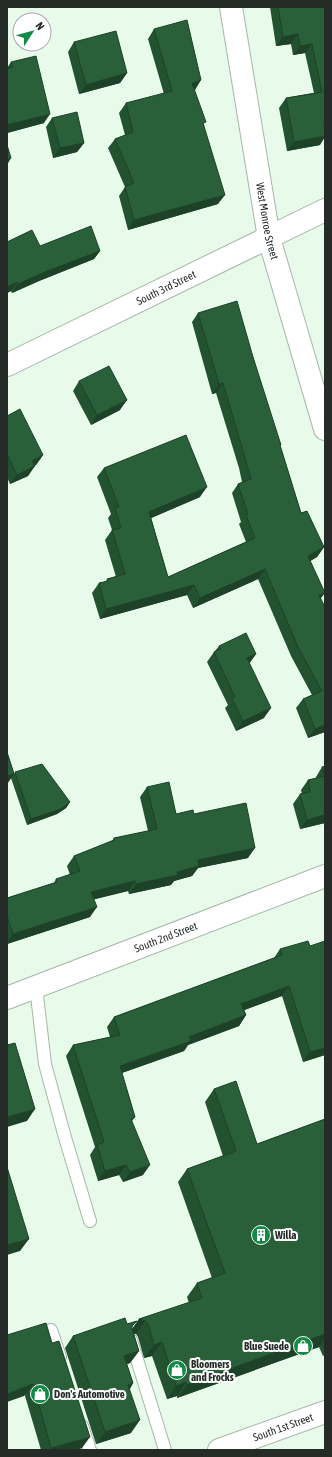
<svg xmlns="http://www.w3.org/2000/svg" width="332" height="1457" viewBox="0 0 332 1457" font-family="'Asap Condensed',sans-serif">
	<rect width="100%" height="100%" fill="#e8fbeb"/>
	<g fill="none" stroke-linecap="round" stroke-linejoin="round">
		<defs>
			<path id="lane" d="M36,987L45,1064L64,1134L90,1221
				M51,1330L60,1357
				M131,1340L165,1450
				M82,1426L90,1450"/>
			<g id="street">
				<path id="s1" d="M231,7L269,238L325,429"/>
				<path id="s2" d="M7,365L325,210"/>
				<path id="s3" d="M7,998L325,876"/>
			</g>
			<g id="secondary">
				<path id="s4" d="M219,1450L325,1412"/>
			</g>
		</defs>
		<use href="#lane" stroke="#a5b7a8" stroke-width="14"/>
		<use href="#street" stroke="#a5b7a8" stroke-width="24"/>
		<use href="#secondary" stroke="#a5b7a8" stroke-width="24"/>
		<use href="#lane" stroke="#fff" stroke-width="12"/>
		<use href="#street" stroke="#fff" stroke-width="22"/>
		<use href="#secondary" stroke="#fff" stroke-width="22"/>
	</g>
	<path fill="#235231" d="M270,7H325L320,145L287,151L279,108L286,98L314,93L305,53L293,55L291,44L276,46Z
		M154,29L195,90H194L204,126L218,204L128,230L119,196L125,187L108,148L115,139L125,135L119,113L126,103L164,94L148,39Z
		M74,42L127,73L120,83L79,94L68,52Z
		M11,62L44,123L7,133V68Z
		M52,118L84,143L77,152L53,158L46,127Z
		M7,242L40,246L100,251L94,259L39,281L12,293L11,291L7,293Z
		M198,313L253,357L280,446L301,513L324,547L317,557L310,561L321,599L325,732L308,738L296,708L303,699L312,695L291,656L258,579L193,608L187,595L100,619L92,593L99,583L106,582L107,579L116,577L105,540L112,530L108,518L111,514L97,477L104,468L200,497L151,518L168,577L246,542L239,524L241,522L232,493L238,484L242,482L239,468L216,393L212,394L192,322Z
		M79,381L120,410L91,425L73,391Z
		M7,416L43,455L36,465H35L28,476L10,484L7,477Z
		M219,646L256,654L249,663L264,718L236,731L225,708L228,705L207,662L214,652L215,651Z
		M7,752L14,773L70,802L66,808L57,814L27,825L11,778L7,784Z
		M325,766V823L300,829L293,804L300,794H302L301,790L308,780L316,778V777L322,767Z
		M147,787L176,814H194L248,858L198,868L192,876L174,881L171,885L129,894L128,891L94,899L90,917L7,944V898L54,883L56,879L70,875L67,866L74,856L112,841L114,838L148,831L140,797Z
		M280,949L325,1055L303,1062L282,996L244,1010L246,1015L239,1026L188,1045L184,1051L122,1073L135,1117L132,1121L143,1175L123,1182L119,1175L98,1181L90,1155L95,1147L66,1056L73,1045L110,1037L107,1027L114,1017L274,958Z
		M214,1089L257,1144L325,1119V1355L323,1356L319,1347L177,1398V1396L167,1399L152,1356L144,1358L138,1337L136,1334H134L139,1351L130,1363L127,1364L133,1383L130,1389L131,1433L96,1444L65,1348L73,1336L127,1324L137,1321L132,1327V1329L139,1319L189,1303L187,1297L197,1283L212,1278L178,1182L187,1169L223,1156L205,1102Z
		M7,1335L82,1448L76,1450H41Z"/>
	<path fill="#1d4228" d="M298,34L291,44L276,46L283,37Z
		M312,44L305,53L293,55L300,46Z
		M127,73L120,83L79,94L86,85Z
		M201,80L195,90L185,92L192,83Z
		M50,114L44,123L7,133V125Z
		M325,136V137L320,145L287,151L294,142Z
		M84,143L77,152L53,158L60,148Z
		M11,158L7,165V160Z
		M225,195L218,204L128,230L134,220Z
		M100,251L94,259L39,281L12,293L18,284L45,272Z
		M17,282L11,291L7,293V287Z
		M223,383L216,393L212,394L219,384Z
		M127,400L120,410L91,425L97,415Z
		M43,455L36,465L26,470L32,461Z
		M35,466L28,476L10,484L17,475Z
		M207,487L200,497L142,522L149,512Z
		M324,547L317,557L302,566L308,556Z
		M265,569L258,579L193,608L200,598Z
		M194,585L187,595L100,619L106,609Z
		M325,593L318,602L319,595Z
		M256,654L249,664L247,658Z
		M271,708L264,718L236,731L243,721Z
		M325,725V732L308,738L315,729Z
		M14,774L7,784V776Z
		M70,802L66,808L57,814L27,825L31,819Z
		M325,815V823L300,829L307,820Z
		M255,848L248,858L198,868L192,876L174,881L171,885L129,894L136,884L198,860Z
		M135,881L128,891L84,902L91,892Z
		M97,907L90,917L7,944V943L13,934Z
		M289,986L282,996L234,1014L241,1004Z
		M246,1015L239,1026L188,1045L184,1051L113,1076L120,1066L189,1037Z
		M325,1048V1055L303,1062L310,1052Z
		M35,1109L27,1121L7,1127V1117Z
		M126,1165L119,1175L98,1181L105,1171Z
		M150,1165L143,1175L123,1182L130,1172Z
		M29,1239L20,1251L7,1255V1245Z
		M139,1319L145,1321L136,1334L130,1333Z
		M325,1334V1339L319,1347L177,1398L187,1385Z
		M162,1342L152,1356L144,1358L154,1345Z
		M139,1351L130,1363L115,1368L124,1356Z
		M186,1382L177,1396L167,1399L176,1386Z
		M133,1383L125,1396L128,1385Z
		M33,1384L24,1396L7,1402V1394Z
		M140,1420L131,1433L96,1444L105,1432Z
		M90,1437L82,1448L76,1450H50L51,1448Z"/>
	<path fill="#295f39" stroke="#1d4228" d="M278,7H325V121H324L325,129V136L294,142L286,98L322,92L312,44L300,46L298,34L283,37Z
		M187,20L201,80L192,83L206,122L203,123L225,195L134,220L125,187L134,183L115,139L133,132L126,103L172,91L154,29Z
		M116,31L127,73L86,85L74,42Z
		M36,56L50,114L7,125V69L13,67L11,62Z
		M77,112L84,143L60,148L52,118Z
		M7,145L11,158L7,160Z
		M91,226L100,251L45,272L18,284L17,282L7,287V242L32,230L40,246Z
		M237,301L253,357L281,445H280L301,513L307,511L324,547L308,556L325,593L319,595L325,607V725L315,729L303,699L322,691L298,647L265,569L200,598L194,585L106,609L99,583L108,581L107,579L125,574L112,530L121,528L115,508L119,507L104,468L186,435L207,487L149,512L168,577L255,538L246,515L248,514L238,484L251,479L245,458L223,383L219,384L198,313Z
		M109,366L127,400L97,415L79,381Z
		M20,409L43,455L32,461L35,466L17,475L7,454V416Z
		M246,633L256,654L247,658L271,708L243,721L232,699L235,697L214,652L221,649L219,646Z
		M7,752L14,774L7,776Z
		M42,764L70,802L61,809L31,819L15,772Z
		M325,766V815L307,820L300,794L310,792L308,780L325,776L322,767Z
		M169,782L176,814L193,810L194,814L246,803L255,848L198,860L199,866L177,872L178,875L136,884L135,881L91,892L97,907L13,934L7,916V898L57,882L56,879L80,871L74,856L114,840V838L157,829L147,787Z
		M308,941L310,946L325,941V1048L310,1052L289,986L241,1004L246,1015L189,1037L191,1041L120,1066L135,1117L131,1119L150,1165L130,1172L126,1165L105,1171L97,1145L104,1142L73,1045L120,1035L114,1017L282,955L280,949Z
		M15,1043L35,1109L7,1117V1045Z
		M236,1081L257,1144L325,1119V1334L187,1385L186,1382L176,1386L162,1342L154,1345L148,1324L145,1321L139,1319L202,1298L197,1283L225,1273L187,1169L236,1151L214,1089Z
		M7,1167L29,1239L7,1245Z
		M125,1318L127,1324L137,1321L132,1326V1329L139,1351L124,1356L133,1383L128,1385L140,1420L105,1432L73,1336Z
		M46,1323L52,1343L59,1341L90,1437L51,1448L33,1384L7,1394V1335Z"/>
	<defs>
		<symbol id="building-disc" viewBox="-11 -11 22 22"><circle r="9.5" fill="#118a45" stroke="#fff"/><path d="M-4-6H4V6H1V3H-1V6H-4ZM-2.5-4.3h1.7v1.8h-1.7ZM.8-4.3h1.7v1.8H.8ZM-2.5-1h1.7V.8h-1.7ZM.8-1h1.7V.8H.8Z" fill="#fff"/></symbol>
		<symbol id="shop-disc" viewBox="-11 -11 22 22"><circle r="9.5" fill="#118a45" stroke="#fff"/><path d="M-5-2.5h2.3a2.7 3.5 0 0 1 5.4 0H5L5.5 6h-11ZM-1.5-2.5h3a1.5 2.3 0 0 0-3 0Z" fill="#fff"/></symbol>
	</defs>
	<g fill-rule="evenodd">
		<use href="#building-disc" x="250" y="1224" width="22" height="22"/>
		<use href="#shop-disc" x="292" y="1335" width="22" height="22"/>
		<use href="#shop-disc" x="166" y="1359" width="22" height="22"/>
		<use href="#shop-disc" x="29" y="1383" width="22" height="22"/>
	</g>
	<g text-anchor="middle" stroke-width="4" stroke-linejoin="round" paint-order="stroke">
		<g font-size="11" fill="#252c27" stroke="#fff">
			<text dy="4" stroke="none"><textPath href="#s1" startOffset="217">West Monroe Street</textPath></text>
			<text dy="4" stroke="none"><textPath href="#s2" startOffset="177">South 3rd Street</textPath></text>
			<text dy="4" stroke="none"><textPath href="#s3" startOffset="170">South 2nd Street</textPath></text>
			<text dy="4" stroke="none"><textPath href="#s4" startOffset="68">South 1st Street</textPath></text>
		</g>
		<g font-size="11" font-weight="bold" fill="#252c27" stroke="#fff" text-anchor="start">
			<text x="275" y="1239">Willa</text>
			<text x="289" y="1350" text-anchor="end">Blue Suede</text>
			<text x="191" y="1368">Bloomers<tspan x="191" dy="13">and Frocks</tspan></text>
			<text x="54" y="1398">Don's Automotive</text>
		</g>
	</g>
	<rect width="332" height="1457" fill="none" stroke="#252c27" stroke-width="16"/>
	<g transform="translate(32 32) rotate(54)"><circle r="19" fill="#ffffff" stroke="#a8aba9"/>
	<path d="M0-3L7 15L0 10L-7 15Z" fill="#118a45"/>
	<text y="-6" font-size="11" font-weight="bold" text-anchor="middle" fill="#252c27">N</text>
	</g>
</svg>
